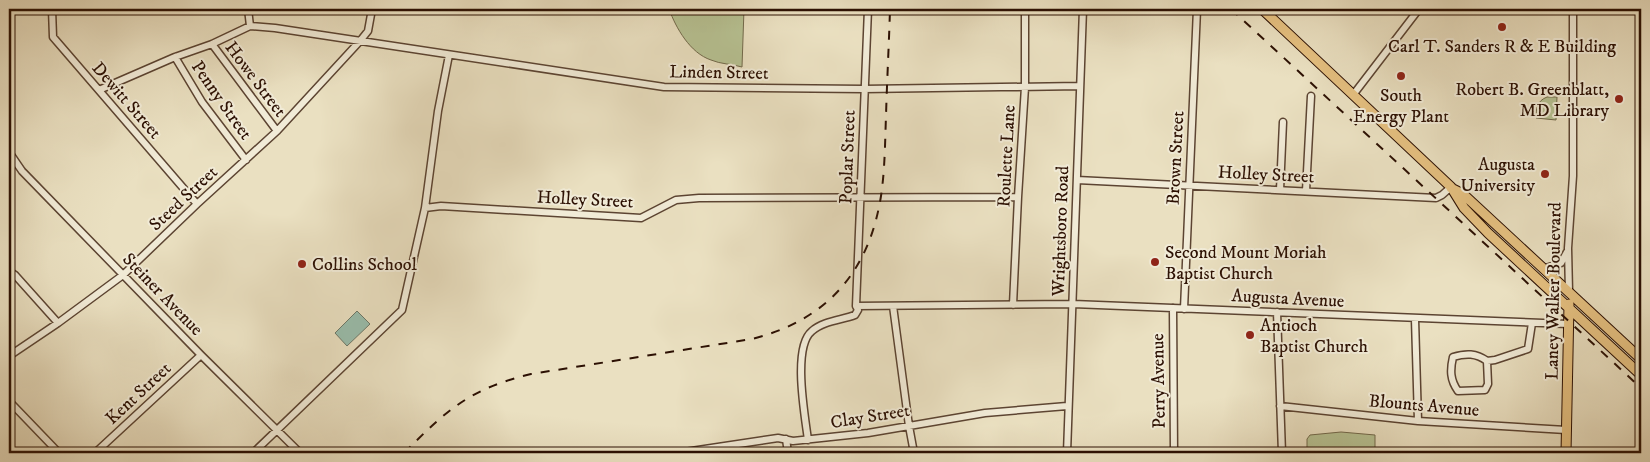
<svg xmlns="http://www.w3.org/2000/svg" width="1650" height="462" viewBox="0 0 1650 462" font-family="'IM FELL DW Pica',serif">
	<rect width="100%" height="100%" fill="#eae0c1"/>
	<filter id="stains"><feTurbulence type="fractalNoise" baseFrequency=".004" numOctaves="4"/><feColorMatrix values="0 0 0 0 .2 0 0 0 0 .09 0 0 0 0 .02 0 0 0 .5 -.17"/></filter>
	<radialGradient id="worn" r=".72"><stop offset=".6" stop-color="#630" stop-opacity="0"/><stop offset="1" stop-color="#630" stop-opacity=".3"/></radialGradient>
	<path fill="#b7c293" stroke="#72694b" d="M669,9H744L742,67C732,64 720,64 711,60C690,53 676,28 669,9Z
		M1547,97H1557L1556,120L1536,118C1536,108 1537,101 1547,97Z
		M1341,432L1375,435V453H1307V439L1310,435Z"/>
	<path fill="#99bead" stroke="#6d7869" d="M357,311L370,324L347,346L335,333Z"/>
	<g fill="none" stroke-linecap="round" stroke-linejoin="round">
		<defs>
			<path id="minor" d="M52,9L53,37L197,204
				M248,9L250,26
				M212,44L277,131
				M175,57L202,102L246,160
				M99,90L175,57L212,44L250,26L275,28L664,87L864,89L1080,86
				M1353,95L1419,9
				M9,152L22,171L201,355L300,453
				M1077,180L1436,198L1442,195L1451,187
				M1280,190L1283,122
				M1306,191L1311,96
				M425,208L441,206L641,218L676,200L699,198L1018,197
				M1543,269L1561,263L1567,252
				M9,271L15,275L58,323
				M1569,292L1568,248L1573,176V9
				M1013,305L1018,197L1025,87V9
				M856,306L1073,304L1568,324
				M893,306L909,426L914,453
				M1173,308L1174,453
				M1184,309L1197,9
				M1277,312L1282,453
				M1415,319L1418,421
				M9,356L58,323L123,275L197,204L277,131L360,41L368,31L372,9
				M1487,361L1488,384L1485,390L1458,391C1450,380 1450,370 1453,357C1466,353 1476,353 1487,361L1495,360L1528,349L1532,323
				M9,401L59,453
				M1280,406L1418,421L1566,430
				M786,439L788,453
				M808,440C805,416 792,347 812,331C823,321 842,320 855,315L858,310L856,306L868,9
				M95,453L201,355
				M253,453L402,310L425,208L438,111L449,55
				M678,453L778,438L793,441L868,433L985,413L1067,406
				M1067,453L1083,9"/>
			<path id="major" d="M1262,9L1451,187L1464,208L1488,233L1641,375
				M1451,188L1463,194L1641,359
				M1566,453L1569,304"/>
		</defs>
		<use href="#minor" stroke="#5c4432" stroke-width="9"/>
		<use href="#major" stroke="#2c1003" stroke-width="11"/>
		<use href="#minor" stroke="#f1ebd7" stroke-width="6"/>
		<use href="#major" stroke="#e5c080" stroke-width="9"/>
		<path stroke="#2c1003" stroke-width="2" stroke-dasharray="9 9" stroke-linecap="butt" d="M1231,9L1641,388
			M404,453C447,410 469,389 531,374L752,339C827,320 869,272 881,196C885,169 885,142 886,116C887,80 889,44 890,9"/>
	</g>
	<g fill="#8f2418" stroke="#f1ebd7" stroke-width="2">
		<circle cx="1502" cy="27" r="5"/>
		<circle cx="1401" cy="76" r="5"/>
		<circle cx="1619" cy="99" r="5"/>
		<circle cx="1545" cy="174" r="5"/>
		<circle cx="1155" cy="262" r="5"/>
		<circle cx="302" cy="264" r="5"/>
		<circle cx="1250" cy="335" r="5"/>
	</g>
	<g text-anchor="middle" stroke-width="4" stroke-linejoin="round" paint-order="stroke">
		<g font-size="18" fill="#2c1003" stroke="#f1ebd7" text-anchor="start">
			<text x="1502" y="52" text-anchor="middle">Carl T. Sanders R &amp; E Building</text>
			<text x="1609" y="95" text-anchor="end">Robert B. Greenblatt,<tspan x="1609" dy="21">MD Library</tspan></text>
			<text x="1401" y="101" text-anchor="middle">South<tspan x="1401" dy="21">Energy Plant</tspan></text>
			<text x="1535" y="170" text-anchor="end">Augusta<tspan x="1535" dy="21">University</tspan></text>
			<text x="1165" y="258">Second Mount Moriah<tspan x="1165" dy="21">Baptist Church</tspan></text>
			<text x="312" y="270">Collins School</text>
			<text x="1260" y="331">Antioch<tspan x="1260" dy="21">Baptist Church</tspan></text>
		</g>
		<g font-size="18" fill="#2c1003" stroke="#f1ebd7">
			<text transform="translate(719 72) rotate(1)" y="6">Linden Street</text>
			<text transform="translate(256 79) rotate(53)" y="6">Howe Street</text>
			<text transform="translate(127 100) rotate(49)" y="6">Dewitt Street</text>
			<text transform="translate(222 100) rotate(55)" y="6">Penny Street</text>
			<text transform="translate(1006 156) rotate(-87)" y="6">Roulette Lane</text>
			<text transform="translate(847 157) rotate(-88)" y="6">Poplar Street</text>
			<text transform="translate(1175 158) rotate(-87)" y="6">Brown Street</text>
			<text transform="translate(1266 174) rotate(3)" y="6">Holley Street</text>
			<text transform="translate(183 198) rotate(-43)" y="6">Steed Street</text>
			<text transform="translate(585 199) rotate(3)" y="6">Holley Street</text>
			<text transform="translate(1060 231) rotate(-88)" y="6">Wrightsboro Road</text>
			<text transform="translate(1553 291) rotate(-89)" y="6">Laney Walker Boulevard</text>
			<text transform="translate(163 294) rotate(46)" y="6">Steiner Avenue</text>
			<text transform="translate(1288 298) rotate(3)" y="6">Augusta Avenue</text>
			<text transform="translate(1158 381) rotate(-91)" y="6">Perry Avenue</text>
			<text transform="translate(138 393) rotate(-43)" y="6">Kent Street</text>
			<text transform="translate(1424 405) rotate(5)" y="6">Blounts Avenue</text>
			<text transform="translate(870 416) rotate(-9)" y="6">Clay Street</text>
		</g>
	</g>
	<rect width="1650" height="462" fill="none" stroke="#eae0c1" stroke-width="30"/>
	<rect x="10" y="10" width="1630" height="442" fill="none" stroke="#2c1003" stroke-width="2.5"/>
	<rect x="15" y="15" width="1620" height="432" fill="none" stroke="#2c1003"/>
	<rect width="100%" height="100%" filter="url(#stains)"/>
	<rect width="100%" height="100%" fill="url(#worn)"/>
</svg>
